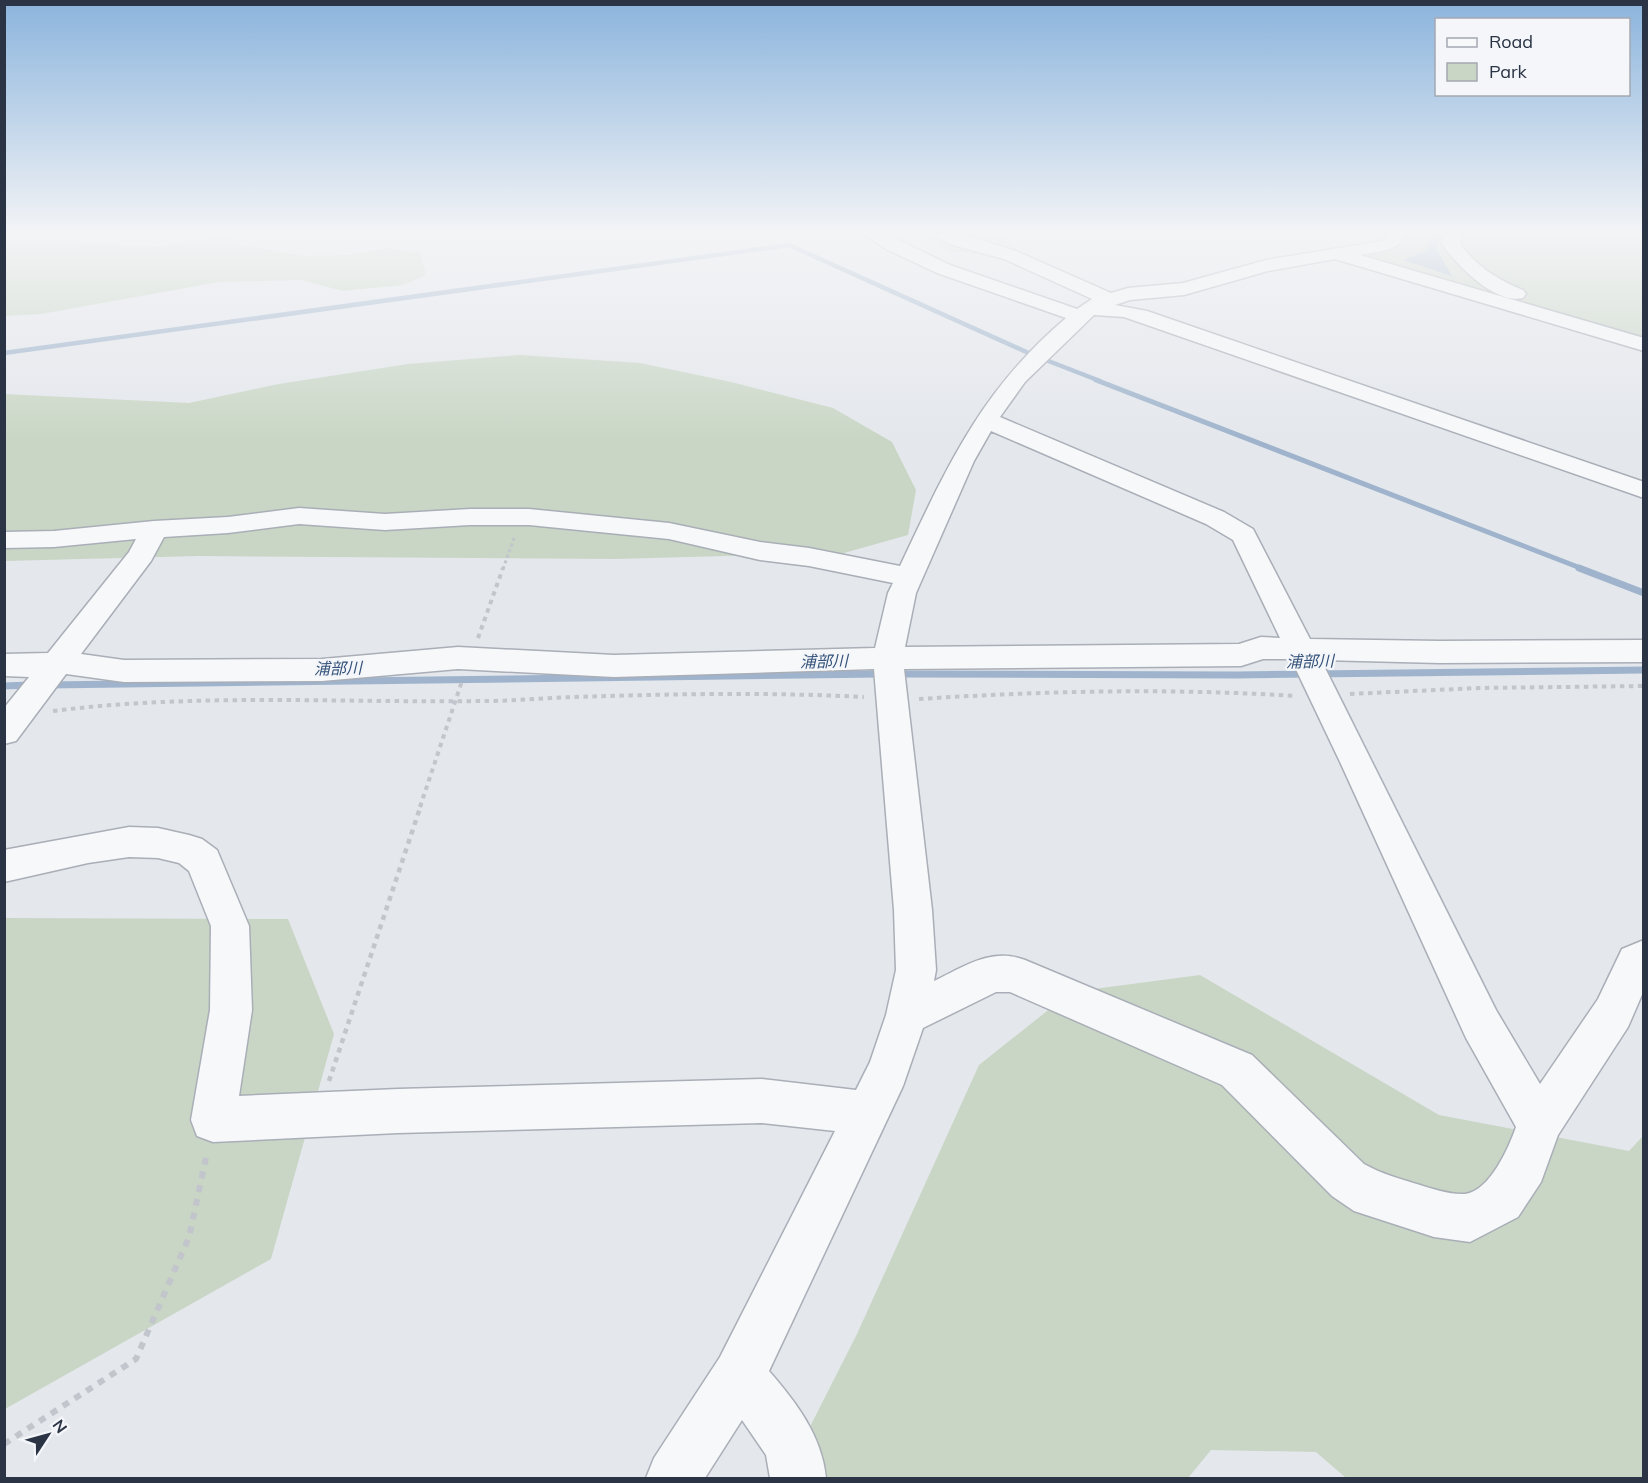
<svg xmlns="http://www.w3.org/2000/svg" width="1648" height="1483" viewBox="0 0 1648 1483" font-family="Mulish,'Noto Sans JP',sans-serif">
	<rect width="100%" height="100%" fill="#e4e7ec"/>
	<path fill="#c9d6c5" d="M922,231H1012L995,256L949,251L924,238Z
		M1405,231H1643V341L1364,259Z
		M228,235L235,244L304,256L349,255L387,248L420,252L426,275L403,285L342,291L302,280L219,282L41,314L5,316V242L25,240L158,247Z
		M520,355L640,363L731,382L833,408L892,442L916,490L908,535L844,553L615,559L198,556L5,561L4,394L189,403L279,384L408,364Z
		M5,918L288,919L334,1034L271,1259L5,1409Z
		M1200,975L1439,1115L1629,1151L1643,1136V1478H1346L1316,1452L1211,1450L1188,1478H784L857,1334L979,1065L1071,992Z"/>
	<path fill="#9fb4cc" d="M1432,231H1443L1436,249L1452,276L1403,260L1427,250Z"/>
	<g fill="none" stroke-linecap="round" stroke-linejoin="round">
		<path stroke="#9fb4cc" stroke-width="4.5" d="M4,353L789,245L1033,355L1100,381"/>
		<path stroke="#9fb4cc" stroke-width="5" d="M1096,380L1583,569"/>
		<path stroke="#9fb4cc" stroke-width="7" d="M1579,568L1644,593
			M897,674L1236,675L1644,670
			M48,685L882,674
			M4,686L30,685"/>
		<defs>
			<path id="minor" d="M859,231H880L950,265L1077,309L1092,299L1004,259L953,245L930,235L928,231H952L1016,251L1111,293L1128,288L1183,283L1266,260L1382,241L1393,231H1410C1397,252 1383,251 1360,255L1644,338V351L1335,259L1268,271L1184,295L1130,300L1115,305L1147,311L1644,482V498L1124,317L1094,315L1025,382L1000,417L1224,512L1253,529L1310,639L1440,641L1644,640V662L1440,663L1321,660L1496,1010L1540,1084L1598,999L1622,949L1644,940V990L1628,1027L1558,1135L1541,1182L1518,1217L1470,1242L1434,1237L1354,1211L1332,1196L1222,1085L1010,992H996L923,1028L903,1086L769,1371C796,1402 822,1436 826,1478H770L766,1455L742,1420L705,1478H646L654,1458L720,1357L835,1131L761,1123L398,1133L213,1142L197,1136L191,1120L210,1010L211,926L189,871L179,863L158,858L129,857L88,863L4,882V850L129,827L158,828L189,835L202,839L217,850L249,926L252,1010L239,1096L398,1089L761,1079L856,1090L870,1062L886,1015L896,970L894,910L874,669L614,677L458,669L322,681L124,682L66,674L16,741L4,744V708L29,677L4,676V654L48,653L129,552L136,539L54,547L4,548V532L54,531L154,521L228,517L299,508L385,514L470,509H529L669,523L760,542L809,548L900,566C947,467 980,391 1066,318L937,273L886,249ZM991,431L1206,524L1233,540L1280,638L1261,637L1239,644L905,647L916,593L974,461ZM299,524L385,530L470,525H529L669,539L760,560L809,566L893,583L888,593L875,648L614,655L458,647L322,659L124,660L81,654L151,561L164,537L228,533ZM1263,659H1291L1341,764L1466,1038L1516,1127C1509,1147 1490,1191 1465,1194C1451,1195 1433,1189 1420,1185C1400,1179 1382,1174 1364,1164L1252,1055L1025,960C991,947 964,967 934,981L936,970L932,910L904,669L1241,666Z
				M1444,231H1462L1460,244C1476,266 1498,280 1523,290L1526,294L1523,298C1495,305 1457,265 1442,244Z"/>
		</defs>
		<use href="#minor" stroke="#a9aeb7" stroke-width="3"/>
		<path stroke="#c2c5cb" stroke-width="3" stroke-dasharray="3 3" stroke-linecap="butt" d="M503,569L514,538"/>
		<path stroke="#c2c5cb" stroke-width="4" stroke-dasharray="4.5 4.5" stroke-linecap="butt" d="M478,638L503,568
			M1350,694L1479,688L1644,686
			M919,699C1044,691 1170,688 1295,696
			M53,711C195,693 340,703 483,701C513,701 544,698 574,697C670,694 768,692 864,697
			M420,807L462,681"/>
		<path stroke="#c2c5cb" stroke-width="4.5" stroke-dasharray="5 5" stroke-linecap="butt" d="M329,1081L421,805"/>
		<path stroke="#c2c5cb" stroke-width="6" stroke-dasharray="7 7" stroke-linecap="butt" d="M4,1444L136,1359L189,1237L207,1153"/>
		<use href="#minor" fill="#f7f8fa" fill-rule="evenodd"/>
	</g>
	<linearGradient id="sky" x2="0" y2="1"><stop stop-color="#8bb4dd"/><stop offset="0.53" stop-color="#f3f4f6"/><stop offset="1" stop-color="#f3f4f6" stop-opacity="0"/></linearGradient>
	<rect width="1648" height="439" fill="url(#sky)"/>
	<g text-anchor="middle" stroke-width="4.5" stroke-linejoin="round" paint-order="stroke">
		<g font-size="16" font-style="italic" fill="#34527a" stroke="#f4f6f9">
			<text transform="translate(824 661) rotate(-1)" y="6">浦部川</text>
			<text transform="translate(1310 661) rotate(-1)" y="6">浦部川</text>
			<text transform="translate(338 668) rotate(-1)" y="6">浦部川</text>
		</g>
	</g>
	<rect width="1648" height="1483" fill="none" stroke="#2b3445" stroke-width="12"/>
	<rect x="1435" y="18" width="195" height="78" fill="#f4f6f9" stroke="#a4a8b1" stroke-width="1.5"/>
	<rect x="1447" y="38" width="30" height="9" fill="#f7f8fa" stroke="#a4a8b1" stroke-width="1.5"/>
	<text x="1489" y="48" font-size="18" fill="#2b3445">Road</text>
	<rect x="1447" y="63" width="30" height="18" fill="#c9d6c5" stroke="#a4a8b1" stroke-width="1.5"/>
	<text x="1489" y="78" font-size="18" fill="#2b3445">Park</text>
	<g transform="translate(48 1435) rotate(54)" stroke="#f4f6f9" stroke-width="4.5" paint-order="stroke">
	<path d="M0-4.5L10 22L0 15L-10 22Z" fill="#2b3445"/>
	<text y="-9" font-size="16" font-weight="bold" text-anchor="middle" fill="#2b3445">N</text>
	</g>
</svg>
